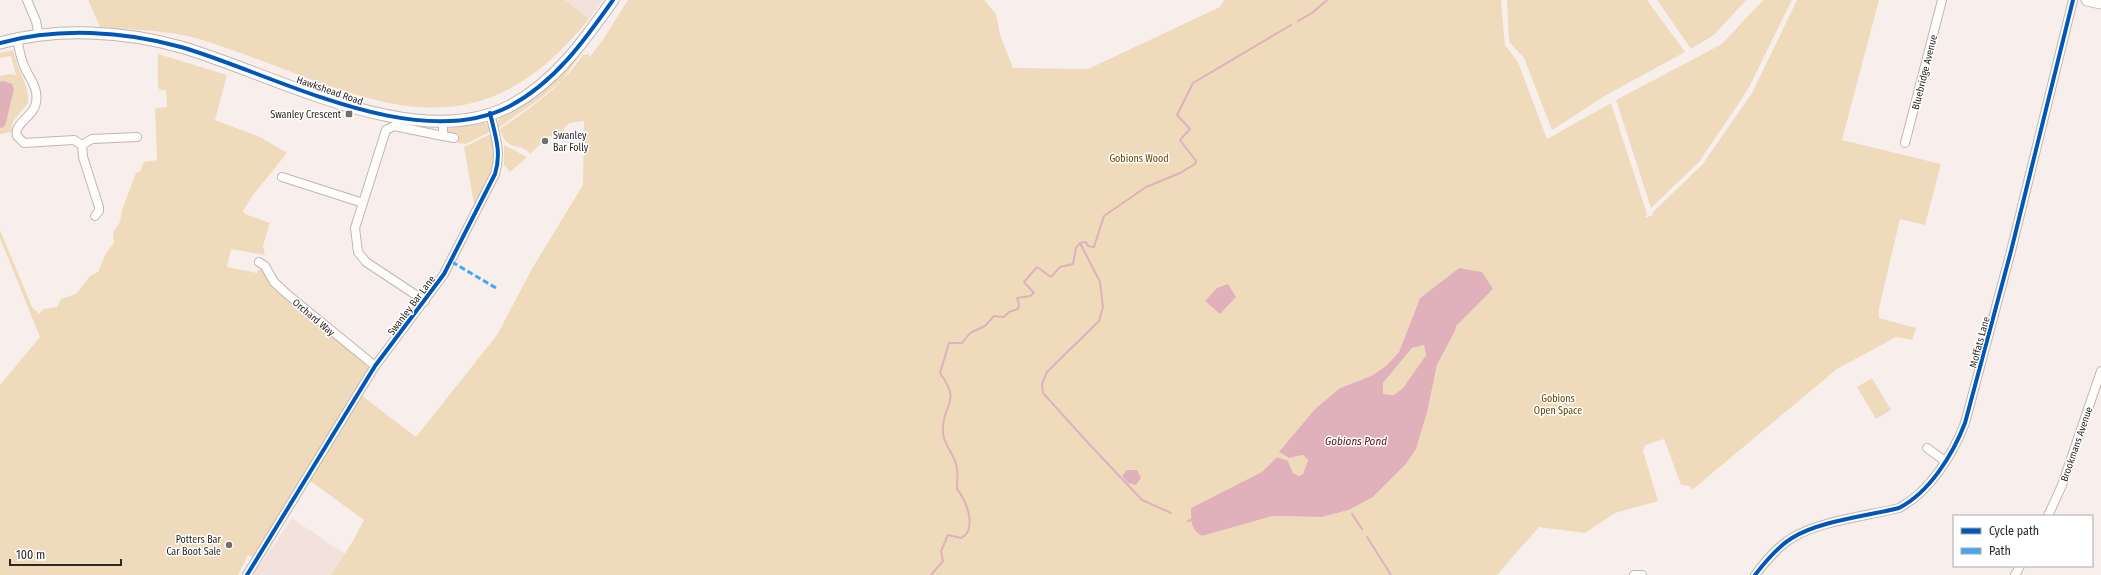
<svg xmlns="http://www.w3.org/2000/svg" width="2101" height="575" viewBox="0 0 2101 575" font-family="'Fira Sans Condensed',sans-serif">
	<rect width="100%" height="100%" fill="#f8efec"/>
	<path fill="#f3e2db" d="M565,0H603L589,19Z
		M292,518L345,554L331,575H253Z"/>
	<path fill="#f0dabc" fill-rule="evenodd" d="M88,0H565L589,19C463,176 352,86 199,39C168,30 133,30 100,27Z
		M628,0H984L996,14L1000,35L1013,68L1088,69L1220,7L1224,0H1501L1505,45L1518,62L1547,139L1611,103L1647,214L1645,218L1653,215L1652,213L1702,165L1752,93L1797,0H1879L1842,140L1941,164L1925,225L1900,219L1879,308V318L1916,328L1912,340L1896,337L1837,369L1692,490L1689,486L1681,485L1664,439L1645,445L1643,451L1658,501L1615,513L1585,533L1539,527L1497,575H331L353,541L364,520L309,480L361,395L416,437L497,335L533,267L583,185L584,121L569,123L558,137L552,138L550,135L530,154C521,141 507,154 500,129C532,107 561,87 583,55L589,54V58L604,38ZM1459,268L1493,289L1455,326V331L1437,365L1427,413L1416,449L1406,464L1373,497L1349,510L1322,517L1273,516L1202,536C1190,530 1191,520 1191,508L1288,461L1293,473L1299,476L1303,474L1308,460L1303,455L1289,458L1280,452L1315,409L1340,388L1371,376L1386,366L1399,352L1420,298Z
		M1507,0H1647L1685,52L1608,94L1552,130L1524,58L1509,42Z
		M1657,0H1746L1714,35L1691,49Z
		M1763,0H1792L1747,91L1699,162L1651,208L1616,100L1722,44Z
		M589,42L563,79L541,98L498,128V121L502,115Z
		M13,50C17,69 29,84 28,103L13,121L11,132L0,134V128L6,123L14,89L0,82V76L11,74L16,75L11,56L0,58V53Z
		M158,54L227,75L215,120L260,137L287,153L253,195L243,211L245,214L270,223L263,246L265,255L231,249L227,267L257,273L258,270L263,269L277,290L362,360L369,369L255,558L248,555L238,575H0V385L40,337L0,238V230L32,307L39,314L43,309L57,307L61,299L76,294L90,276L98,272L106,253L114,243L113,232L120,222L122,210L136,173L140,172L144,162L157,160L155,108L167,107L166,90H160L158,87Z
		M481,121L488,125L491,131L466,144L457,143L459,136L447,131L450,126Z
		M491,134C499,165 489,178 476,205L474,204L464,147Z
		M504,145L527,157L510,172L504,165Z
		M1424,345L1426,355L1403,388L1394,395L1383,394V383L1412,348Z
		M1872,378L1891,410L1876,419L1857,387Z"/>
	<path fill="#e1b1bb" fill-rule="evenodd" d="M3,81L12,84L14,89L6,123L4,127L0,128V82Z
		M1459,268L1482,272L1493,289L1456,326L1455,331L1437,365L1427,413L1416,449L1406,464L1373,497L1349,510L1322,517L1273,516L1202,536C1190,530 1191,520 1191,508L1262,472L1277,457L1288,461L1293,473L1299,476L1303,474L1308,460L1303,455L1289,458L1279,452L1315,409L1340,388L1371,376L1386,366L1399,352L1420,298ZM1424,345L1426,355L1403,388L1394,395L1383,394V383L1412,348Z
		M1228,284L1236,297L1220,314L1205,301L1217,288Z
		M1127,470H1137L1141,478L1136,485L1128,483L1122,476Z"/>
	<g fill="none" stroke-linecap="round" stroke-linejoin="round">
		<path stroke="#e1b1bb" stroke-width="2" d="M1298,21L1312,13L1327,0
			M1080,243L1100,282L1103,307L1099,321L1047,372L1042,384L1043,393L1090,445L1142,500L1171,513
			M1352,514L1362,529
			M1188,521L1191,520
			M1367,537L1391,575
			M931,575L943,561L941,551L948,535L961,538C978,530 966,499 957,489C957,480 959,470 955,461C952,452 944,444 943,433C941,403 963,405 940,373L949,343H962L970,333L985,326L994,316L1004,317L1009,312L1018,309L1019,304L1017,298L1030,296L1034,293L1024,282L1037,267L1051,277L1060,267L1073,264L1076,248L1080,243L1086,242L1088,246L1094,247L1104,216L1146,187L1180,173L1195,164L1196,161L1180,140L1190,129L1177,115L1193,83L1291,25"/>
		<defs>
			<path id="street" d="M27,0L36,21L39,36
				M17,39C19,47 20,56 23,63C28,78 39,86 36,103C34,116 13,124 17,136L24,143L74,140L82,145L83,157L99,207V211L95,216
				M443,136L454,138
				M1905,143L1942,0
				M82,145L92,139L137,137
				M282,177L363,203
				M259,262L265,266L274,282L287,294L375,366
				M425,301L366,262L358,252L355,228L386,130L394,126L443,136V122
				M1927,448L1945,461
				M2048,516L2062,485L2101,371
				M247,575L375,366L444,274L495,174C502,152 495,135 490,113
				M1634,575H1642
				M1755,575C1765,562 1777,547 1792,538C1819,521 1867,516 1899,508C1930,492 1953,454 1965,423L2011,251L2073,0
				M2015,575L2020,566"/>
			<path id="secondary" d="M2087,0L2101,3
				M0,43C58,27 124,31 181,47C274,74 416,155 510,106C555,82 584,41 613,0"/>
		</defs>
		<use href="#street" stroke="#beb7b4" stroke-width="10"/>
		<use href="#secondary" stroke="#beb7b4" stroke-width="13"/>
		<use href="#street" stroke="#fefdfc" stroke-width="8"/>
		<use href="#secondary" stroke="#fefdfc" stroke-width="11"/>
		<path stroke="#3fa9f5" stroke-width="3" stroke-dasharray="6 3" stroke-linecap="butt" d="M452,262L496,288"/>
		<defs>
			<path id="cycleway" d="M0,43C58,27 124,31 181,47C274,74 416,155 510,106C555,82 584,41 613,0
				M247,575L375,366L444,274L495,174C502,152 495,135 490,113
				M1755,575C1765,562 1777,547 1792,538C1819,521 1867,516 1899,508C1930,492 1953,454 1965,423L2011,251L2073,0"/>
		</defs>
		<use href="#cycleway" stroke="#fff" stroke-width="6"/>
		<use href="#cycleway" stroke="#0057b8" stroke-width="4"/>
	</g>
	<g fill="#756e6b" stroke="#fff" stroke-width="1.5">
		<rect x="345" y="110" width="8" height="8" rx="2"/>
		<circle cx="545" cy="141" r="4"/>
		<circle cx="229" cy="545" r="4"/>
	</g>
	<g text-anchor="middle" stroke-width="3" stroke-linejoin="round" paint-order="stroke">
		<g font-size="10" fill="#2e2825" stroke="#fff">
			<text transform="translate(1924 72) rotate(-76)" y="4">Bluebridge Avenue</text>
			<text transform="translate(330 90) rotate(19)" y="4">Hawkshead Road</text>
			<text transform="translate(411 305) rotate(-53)" y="4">Swanley Bar Lane</text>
			<text transform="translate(314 317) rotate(40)" y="4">Orchard Way</text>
			<text transform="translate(1979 342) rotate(-75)" y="4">Moffats Lane</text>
			<text transform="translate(2076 444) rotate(-71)" y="4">Brookmans Avenue</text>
		</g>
		<g font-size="10" fill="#2e2825" stroke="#fff" text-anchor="end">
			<text x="341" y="118">Swanley Crescent</text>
			<text x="553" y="139" text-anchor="start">Swanley<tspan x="553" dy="12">Bar Folly</tspan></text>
			<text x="221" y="543">Potters Bar<tspan x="221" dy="12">Car Boot Sale</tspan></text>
		</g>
		<g font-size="10" fill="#644400" stroke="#fff">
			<text x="1139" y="162">Gobions Wood</text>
			<text x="1558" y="402">Gobions<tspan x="1558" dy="12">Open Space</tspan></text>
		</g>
		<g font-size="11" font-style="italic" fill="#580c29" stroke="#fff">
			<text x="1356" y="445">Gobions Pond</text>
		</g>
	</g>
	<rect x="1953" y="515" width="140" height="52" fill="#ffffff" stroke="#aba9a8"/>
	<rect x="1961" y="528" width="20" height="6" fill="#0057b8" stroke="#aba9a8"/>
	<text x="1989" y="535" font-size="12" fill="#2e2825">Cycle path</text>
	<rect x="1961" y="548" width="20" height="6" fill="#3fa9f5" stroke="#aba9a8"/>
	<text x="1989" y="555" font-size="12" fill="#2e2825">Path</text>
	<path d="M10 559v6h111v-6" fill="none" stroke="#2e2825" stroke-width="2"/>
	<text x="16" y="559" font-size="12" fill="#2e2825" stroke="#ffffff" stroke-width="3" paint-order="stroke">100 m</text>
</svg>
